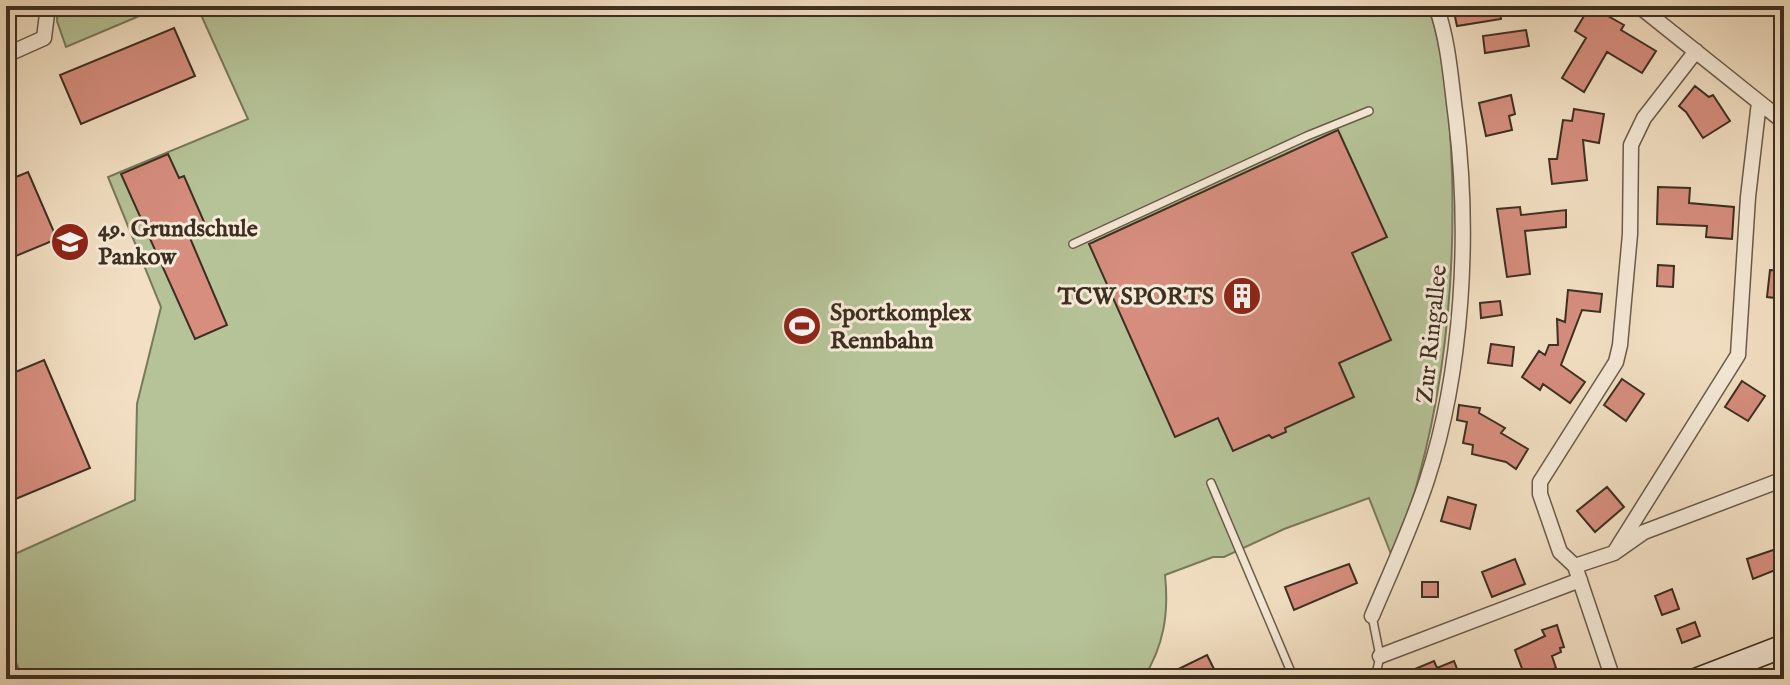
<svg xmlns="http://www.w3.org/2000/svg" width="1790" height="685" viewBox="0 0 1790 685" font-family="'IM FELL English',serif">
	<rect width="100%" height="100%" fill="#f3e0c4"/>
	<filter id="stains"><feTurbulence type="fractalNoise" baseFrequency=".0025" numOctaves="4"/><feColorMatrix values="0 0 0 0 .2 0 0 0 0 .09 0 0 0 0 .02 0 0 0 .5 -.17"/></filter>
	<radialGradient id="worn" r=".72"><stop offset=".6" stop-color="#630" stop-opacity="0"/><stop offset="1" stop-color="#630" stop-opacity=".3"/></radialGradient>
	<path fill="#b6c398" stroke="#79795c" stroke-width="2" d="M58,6H163L66,47L57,21Z
		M197,6H1428C1447,60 1450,116 1452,173C1455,277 1446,378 1418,480C1412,505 1400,529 1391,554L1369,498L1284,529L1224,557H1213L1165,575C1169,613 1164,646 1143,679H23L6,639V558L135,500L137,404L161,307L108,177L248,119Z"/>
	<path fill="#d78e7f" stroke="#3c2f21" stroke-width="2" d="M1590,6L1624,25L1621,30L1656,51L1642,73L1607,52L1584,92L1562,78L1586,38L1575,31Z
		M1499,7L1501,19L1457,26L1454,12Z
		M174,28L195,76L81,124L60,75Z
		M1526,30L1529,46L1485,53L1483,36Z
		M1695,86L1709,97L1713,95L1730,121L1703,138L1686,112L1679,106Z
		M1511,95L1515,114L1509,116L1512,130L1486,136L1479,103Z
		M1574,109L1604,114L1599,143L1583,140L1587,180L1552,184L1549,159H1557L1563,120L1572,121Z
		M1338,130L1387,237L1352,253L1391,340L1339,363L1354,397L1285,428L1286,432L1272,438L1269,435L1233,451L1218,418L1175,437L1089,244Z
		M168,154L179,178L184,176L208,231L190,238L227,325L195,339L121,174Z
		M28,172L57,239L6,260V181Z
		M1658,187L1690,188L1689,203L1734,207L1732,239L1706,237L1707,226L1657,224Z
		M1520,207L1521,215L1566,210V227L1525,231L1530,274L1507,277L1497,209Z
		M1658,265L1674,266L1673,287L1657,286Z
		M1770,270L1784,271V299L1767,297Z
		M1568,290L1602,294L1600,312L1582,310L1561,365L1585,382L1570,403L1543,384L1540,390L1522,377L1539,351L1545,355L1549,345H1558L1557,319L1565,322Z
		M1500,301L1502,315L1481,318L1480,303Z
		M1491,344L1514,347L1512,366L1488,363Z
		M44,360L90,468L6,503V376Z
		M1622,379L1644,394L1626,421L1604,405Z
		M1742,381L1765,396L1748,421L1725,407Z
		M1459,405L1480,408L1479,413L1505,428L1501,433L1528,449L1516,469L1506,462L1472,454L1473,445L1463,443L1467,422L1457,420Z
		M1607,487L1624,507L1595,532L1577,511Z
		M1448,497L1476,505L1470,529L1441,521Z
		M1776,549L1783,567L1753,579L1747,559Z
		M1515,559L1525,584L1492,597L1482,572Z
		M1349,564L1357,583L1294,610L1285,587Z
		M1422,582H1438V597H1422Z
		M1672,589L1679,609L1662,615L1655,596Z
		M1695,622L1700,636L1682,643L1677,629Z
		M1557,625L1564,647L1560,648L1561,652L1552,656L1556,668L1548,672L1551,679H1526L1515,650L1545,636L1542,630Z
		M1207,655L1219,679H1158Z
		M1434,661L1437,668L1454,661L1461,679H1391Z"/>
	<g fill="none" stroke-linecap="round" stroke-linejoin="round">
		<defs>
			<path id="lane" d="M1073,244L1307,136L1369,111
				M1211,483L1294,679
				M1372,616L1380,656L1375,679"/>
			<path id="street" d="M1639,6L1784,122
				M6,55L44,38L48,6
				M1614,553L1738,355L1748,197L1759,102
				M1575,566L1560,552L1540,494V482L1616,362L1620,345L1630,234L1631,145L1644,118L1696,51
				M1372,616C1391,571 1412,526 1427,480C1463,370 1470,234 1456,119C1451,82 1449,42 1436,6
				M1380,656L1580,580
				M1613,679L1575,566L1614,553L1644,532L1784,479"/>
			<path id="secondary" d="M1698,679L1784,646"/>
		</defs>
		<use href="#lane" stroke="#6a5b4a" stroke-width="10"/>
		<use href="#street" stroke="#6a5b4a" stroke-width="17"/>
		<use href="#secondary" stroke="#3c2f21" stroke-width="25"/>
		<use href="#lane" stroke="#f7ebd9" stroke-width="7"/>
		<use href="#street" stroke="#f7ebd9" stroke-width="14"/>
		<use href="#secondary" stroke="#f7ebd9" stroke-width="22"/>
	</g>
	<defs>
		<symbol id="school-disc" viewBox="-11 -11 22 22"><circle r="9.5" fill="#8f2418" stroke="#f7ebd9"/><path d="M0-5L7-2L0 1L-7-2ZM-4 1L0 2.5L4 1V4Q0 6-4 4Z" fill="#fff"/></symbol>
		<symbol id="building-disc" viewBox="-11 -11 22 22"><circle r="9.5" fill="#8f2418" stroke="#f7ebd9"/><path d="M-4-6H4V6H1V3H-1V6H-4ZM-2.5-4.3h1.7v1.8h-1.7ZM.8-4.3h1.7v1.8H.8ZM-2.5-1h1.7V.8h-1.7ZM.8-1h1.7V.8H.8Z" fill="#fff"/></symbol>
		<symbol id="stadium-disc" viewBox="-11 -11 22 22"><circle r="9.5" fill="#8f2418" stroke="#f7ebd9"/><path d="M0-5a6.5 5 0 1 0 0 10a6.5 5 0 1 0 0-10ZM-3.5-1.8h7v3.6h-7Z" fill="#fff"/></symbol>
	</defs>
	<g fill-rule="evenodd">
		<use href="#school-disc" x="48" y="220" width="44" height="44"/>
		<use href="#building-disc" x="1220" y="274" width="44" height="44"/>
		<use href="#stadium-disc" x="780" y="304" width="44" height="44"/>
	</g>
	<g text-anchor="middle" stroke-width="6" stroke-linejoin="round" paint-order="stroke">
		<g font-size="24" font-weight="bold" fill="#3c2f21" stroke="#f7ebd9" text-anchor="start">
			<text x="98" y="236">49. Grundschule<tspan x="98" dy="28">Pankow</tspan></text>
			<text x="1214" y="304" text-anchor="end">TCW SPORTS</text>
			<text x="830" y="320">Sportkomplex<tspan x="830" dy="28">Rennbahn</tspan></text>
		</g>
		<g font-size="24" fill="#3c2f21" stroke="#f7ebd9">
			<text transform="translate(1431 334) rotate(-84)" y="8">Zur Ringallee</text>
		</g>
	</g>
	<rect width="1790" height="685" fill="none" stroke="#f3e0c4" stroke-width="32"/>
	<rect x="8" y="8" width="1774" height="669" fill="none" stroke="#3c2f21" stroke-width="4"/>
	<rect x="16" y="16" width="1758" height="653" fill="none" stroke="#3c2f21" stroke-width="2"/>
	<rect width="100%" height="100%" filter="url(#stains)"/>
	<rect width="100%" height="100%" fill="url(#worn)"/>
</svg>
